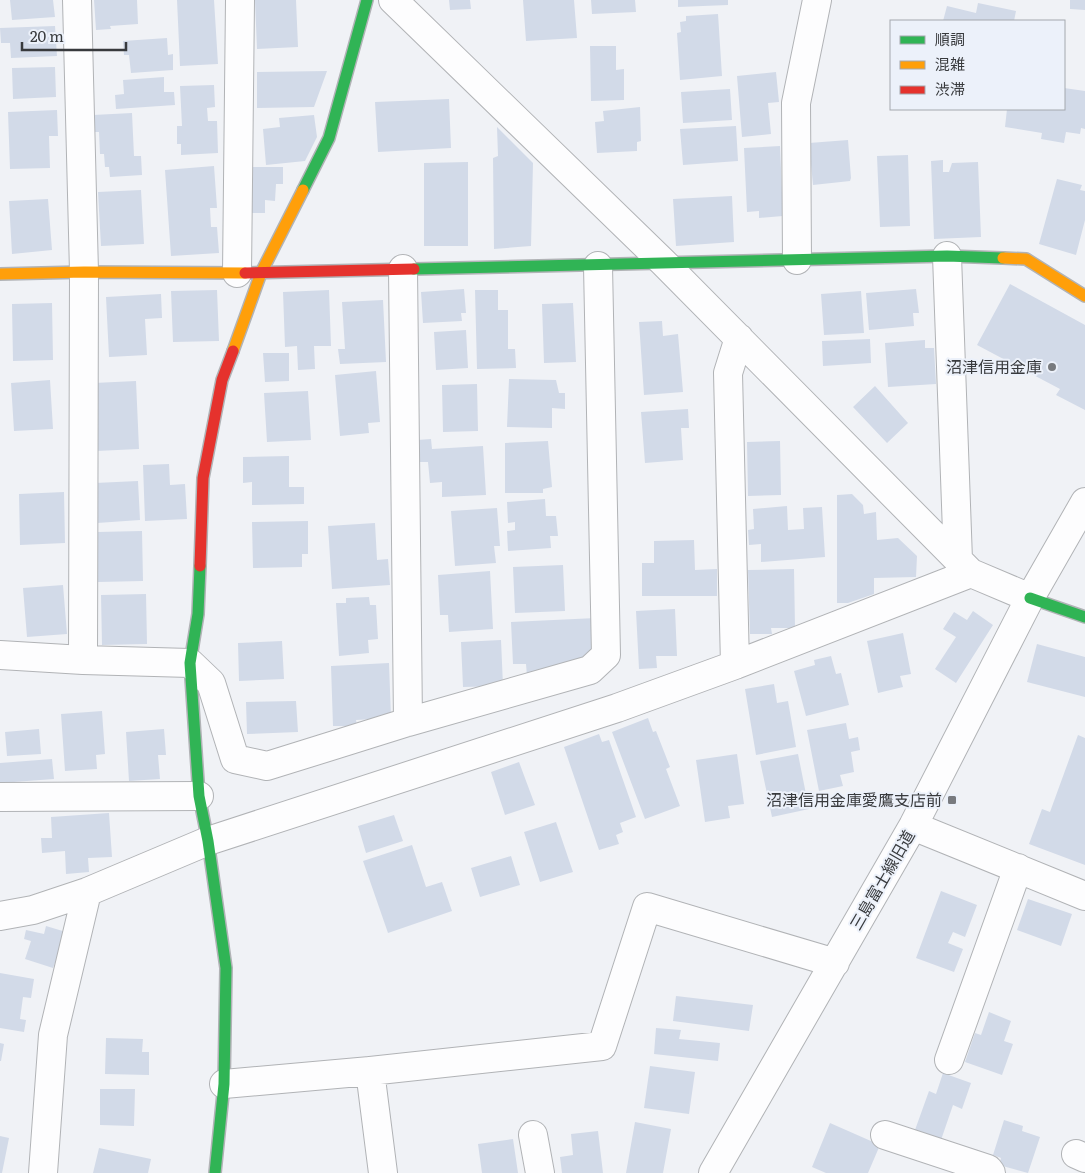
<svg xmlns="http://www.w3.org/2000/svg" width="1085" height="1173" viewBox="0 0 1085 1173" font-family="Literata,'Noto Sans JP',serif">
	<rect width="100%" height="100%" fill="#f0f2f6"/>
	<path fill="#d2dae8" d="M10,0H53L55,17L12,20Z
		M94,0H137L138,24L110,26L111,29L96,30Z
		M177,0H214L218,64L180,66Z
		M255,0H296L298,47L257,49Z
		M449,0H470L471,9L450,10Z
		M523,0H574L577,38L526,41Z
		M591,0H635L636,12L592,14Z
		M678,0H728V5L678,7Z
		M1070,0H1085V10L1070,9Z
		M978,3L1016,11L1014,21H943L947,6L976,13Z
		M718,14L722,76L680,80L677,33L681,32L680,22L686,21V16Z
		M55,26L57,56L11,58L10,43H1L0,28Z
		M167,38L168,55L173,54V70L131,73L129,55H124L123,41Z
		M590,46H616V70L624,69V100L591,101Z
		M55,67L56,97L13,99L12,68Z
		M327,71L314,107L257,108V72Z
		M776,72L779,102L768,103L771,134L742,137L737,76Z
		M164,77V92H174L175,105L116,109L115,95L124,94L123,80Z
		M214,85L215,107L207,108L208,121H217L218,153L181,155V144H177V126H182L180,86Z
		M1064,88L1085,91V129L1081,128L1080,134L1066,132L1064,143L1041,139L1042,133L1005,127L1007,109H1064Z
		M730,89L732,120L683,123L681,92Z
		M449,99L451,148L378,152L375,102Z
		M640,107L641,141L637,142V151L597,153L595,122L604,121L603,111Z
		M57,110L58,136H49L50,168L10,169L8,112Z
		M132,113L134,156H141L142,175L110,177L109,167H105L104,154H100L99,132H94L93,115Z
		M314,115L317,137L305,161L266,165L263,129L280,127L279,118Z
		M736,126L738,161L683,165L680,129Z
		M497,127L533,163L531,246L494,249L493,158L498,156Z
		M848,140L851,178L850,181L813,185L809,143Z
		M780,146L783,216L759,218V211L747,212L744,148Z
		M908,155L910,226L880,227L877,156Z
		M943,160V172H949L952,163L978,162L981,237L934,239L931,161Z
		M468,162V246H424V163Z
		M214,166L217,208H210L211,227H217L219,253L171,256L165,170Z
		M251,167H283V184H276L275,201L265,200V213H250Z
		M1057,179L1082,185L1080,190L1085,191V220L1076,255L1039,244Z
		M141,190L144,244L101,246L98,192Z
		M732,196L734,242L676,246L673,199Z
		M48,199L52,250L12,254L9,201Z
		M1010,284L1085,325V410L1056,395L1060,389L977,345Z
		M464,289L466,313H461L462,321L423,323L421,292Z
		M916,289L919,313H913L914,326L869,330L866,293Z
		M217,290L219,341L173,342L171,291Z
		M329,290L331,346H314L315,369L298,370L297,346L285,347L283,292Z
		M475,290H498V310H508V349H515L516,368L477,369Z
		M861,291L864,333L824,335L821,294Z
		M161,294L162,318L145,319L147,355L109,357L106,297Z
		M383,300L386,362L340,364L338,349H345L342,302Z
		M52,303L53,360L13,361L12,304Z
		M573,303L576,362L544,363L542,304Z
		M662,321L663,336L678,334L683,392L644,395L639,322Z
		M466,330L468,368L436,370L434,332Z
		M870,339L871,363L823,366L822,341Z
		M925,340V348H934L936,384L888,387L885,343Z
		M263,353H289V381L265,382Z
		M376,371L380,422L368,423L369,433L340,436L335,375Z
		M509,379L556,380L559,393H565V409L552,408V428L507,427Z
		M50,380L53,429L14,431L11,383Z
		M136,381L139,449L96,451L94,383Z
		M477,384L478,431L443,432L442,385Z
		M875,386L908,423L887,443L853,407Z
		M308,391L311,440L267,442L264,393Z
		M688,409L689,428H681L683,460L645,463L641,412Z
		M431,439L432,449L483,446L486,495L442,497V482L430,483L428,462H418L417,440Z
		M548,441L552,487L543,489V493H505V443Z
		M780,441L781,495L748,496L747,442Z
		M289,456V487H304V504L252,505V482L243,483V457Z
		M169,464L170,485L185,484L187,519L145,521L143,465Z
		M138,481L140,520L97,523L95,483Z
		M64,492L65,543L20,545L19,494Z
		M852,494L863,505L864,514L876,512L877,540L898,538L917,556L916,577L874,578V594L848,603H837V495Z
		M545,499L546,516H556L558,536H550L551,548L508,551L507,531L515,530V522L508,523L507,502Z
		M787,506L788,530L804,529L803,508L822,507L825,557L761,562V544L749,545L748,530L754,529L753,509Z
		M497,508L500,546H494L496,563L455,566L451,511Z
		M308,521V554H302V567L253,568L252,522Z
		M375,523L377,560L388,559L390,585L332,589L328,526Z
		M142,531L143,581L98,582L97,532Z
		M694,540L695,570L717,569V596H642V563H654V541Z
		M563,565L565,611L515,613L513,567Z
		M794,569L795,628H771L772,634H750L748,570Z
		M490,571L493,629L449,632L448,615H440L438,575Z
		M63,585L67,634L27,637L23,588Z
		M146,594L147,644L102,645L101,595Z
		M369,597L370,605H376L378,639L368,640L369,653L339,656L336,603H346V598Z
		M675,609L677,656H656L657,668L639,669L636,611Z
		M973,611L993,625L956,683L935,669L956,637L943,629L954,612L967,620Z
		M596,618L592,659L527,676L526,664H513L511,622Z
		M903,633L911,674L900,676L903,687L878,693L867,641Z
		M501,640L503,686L463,687L461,642Z
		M282,641L284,679L239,681L238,643Z
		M1037,644L1085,657V697L1027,682Z
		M831,656L836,674L841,673L849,705L806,716L794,671L815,665L814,660Z
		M389,663L391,718L356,720L357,726H333L331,666Z
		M774,684L777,703L788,701L796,747L756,755L745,689Z
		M296,701L298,732L247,734L246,702Z
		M102,711L105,754L96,755L97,769L65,771L61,714Z
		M648,718L653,732L656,731L670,767L666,769L680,806L645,819L612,732Z
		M846,723L849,739L858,737L860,750L851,752L854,772L840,775L843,786L819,791L807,730Z
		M39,729L41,754L7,756L5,732Z
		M164,729L166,755H158L160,779L129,781L126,732Z
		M599,734L602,742L609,740L636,817L620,823L623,832L616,835L619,844L599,850L564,747Z
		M1078,735L1085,738V865L1029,844L1042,809L1050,812Z
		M737,754L744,804L728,806L730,818L705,822L696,760Z
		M798,754L809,809L772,817L760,761Z
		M52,759L54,779L0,783V763Z
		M519,762L535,805L505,815L491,772Z
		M109,813L112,857L88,858L89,872L66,874L65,851L42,853L41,838H52L51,817Z
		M394,815L403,841L366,853L358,826Z
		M556,822L573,872L540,882L524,832Z
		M412,845L426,887L442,882L452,911L388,933L363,861Z
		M511,856L520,885L480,897L471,868Z
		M941,891L977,905L965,937L953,932L948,943L963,949L954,972L916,958Z
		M1028,899L1072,914L1061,946L1017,930Z
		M46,926L66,932L53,968L25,959L31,941L24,939L26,930L44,934Z
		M0,973L34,979L31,998L23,997L20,1019L26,1020L24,1032L0,1028Z
		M676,996L753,1005L749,1031L673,1021Z
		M989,1012L1011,1021L1004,1041L1013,1044L1002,1075L965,1062L975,1033L981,1035Z
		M656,1028L681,1030L679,1039L720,1043L718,1061L654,1054Z
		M106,1038L143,1039L142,1052H149V1075L105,1074Z
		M0,1043L4,1044L1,1061H0Z
		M650,1066L695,1072L689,1114L644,1108Z
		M943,1073L971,1083L962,1109L953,1105L941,1140L915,1130L929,1091L936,1094Z
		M100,1089H135L134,1126L100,1125Z
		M1004,1120L1023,1126L1022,1131L1040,1137L1028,1173L999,1165L1001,1158L993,1155Z
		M635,1122L671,1129L663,1173H626Z
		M830,1123L880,1145L868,1173H826L812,1167Z
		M598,1131L603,1173H562L560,1157L573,1155L571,1134Z
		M0,1136L9,1138L2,1173H0Z
		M513,1139L518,1173H482L478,1144Z
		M99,1148L151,1159L148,1173H93Z"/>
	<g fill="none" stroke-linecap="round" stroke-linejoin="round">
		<defs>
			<path id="street" d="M77,0L84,272L83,660
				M393,0L663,262L971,573L1030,598
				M947,256L958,560
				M797,260L796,103L817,0
				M403,269L408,722
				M237,273L240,0
				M0,655L83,660L190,663L211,683L235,759L267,766L408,722L590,670L606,655L598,266
				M735,665L728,373L739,338
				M0,797L199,796
				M913,826L1085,896
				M0,916L33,910L87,892L208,841L617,708L735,665L971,573
				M949,1060L1018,868
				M370,1071L383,1173
				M224,1084L370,1071L602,1046L647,907L835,963
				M533,1135L540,1173
				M885,1135L988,1169L991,1173
				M1076,1154L1085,1158
				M43,1173L53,1035L87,892
				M713,1173L913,826L1030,598L1085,502"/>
			<path id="fast" d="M303,190L329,138L367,0
				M414,269L947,256L1003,258
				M200,566L198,614L190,663L199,796L208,841L226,968L224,1084L215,1173
				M1030,598L1085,617"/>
			<path id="slow" d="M1003,258L1026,259L1085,296
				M0,274L84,272L245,273
				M233,351L261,273L303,190"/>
			<path id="jam" d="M245,273L414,269
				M200,566L203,478L222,380L233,351"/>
		</defs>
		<use href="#street" stroke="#b1b3b6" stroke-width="30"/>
		<use href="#fast" stroke="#b1b3b6" stroke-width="14"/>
		<use href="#slow" stroke="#b1b3b6" stroke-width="14"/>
		<use href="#jam" stroke="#b1b3b6" stroke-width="14"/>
		<use href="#street" stroke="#fdfdfe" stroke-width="28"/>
		<use href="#fast" stroke="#30b455" stroke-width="11"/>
		<use href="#slow" stroke="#ff9f0a" stroke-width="11"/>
		<use href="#jam" stroke="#e5322d" stroke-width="11"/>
	</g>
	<g fill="#787a7e" stroke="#ecf1fa" stroke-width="2">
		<circle cx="1052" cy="367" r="5"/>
		<rect x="947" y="795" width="10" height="10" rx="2.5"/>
	</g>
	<g text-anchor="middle" stroke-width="4" stroke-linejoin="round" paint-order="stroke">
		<g font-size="16" fill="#383a3d" stroke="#ecf1fa" text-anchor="end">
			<text x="1042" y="373">沼津信用金庫</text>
			<text x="942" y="806">沼津信用金庫愛鷹支店前</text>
		</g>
		<g font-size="16" fill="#383a3d" stroke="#ecf1fa">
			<text transform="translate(882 880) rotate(-60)" y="6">三島富士線旧道</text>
		</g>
	</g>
	<rect x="890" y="20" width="175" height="90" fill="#ecf1fa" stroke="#a4a8ae"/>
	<rect x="900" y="36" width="25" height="8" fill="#30b455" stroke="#a4a8ae"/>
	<text x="935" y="45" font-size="15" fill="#383a3d">順調</text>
	<rect x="900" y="61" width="25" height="8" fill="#ff9f0a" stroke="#a4a8ae"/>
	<text x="935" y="70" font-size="15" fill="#383a3d">混雑</text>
	<rect x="900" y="86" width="25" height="8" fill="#e5322d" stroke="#a4a8ae"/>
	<text x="935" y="95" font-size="15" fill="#383a3d">渋滞</text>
	<path d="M22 42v8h104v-8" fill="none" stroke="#383a3d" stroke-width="2.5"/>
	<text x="30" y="42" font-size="15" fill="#383a3d" stroke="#ecf1fa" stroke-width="4" paint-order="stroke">20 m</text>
</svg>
